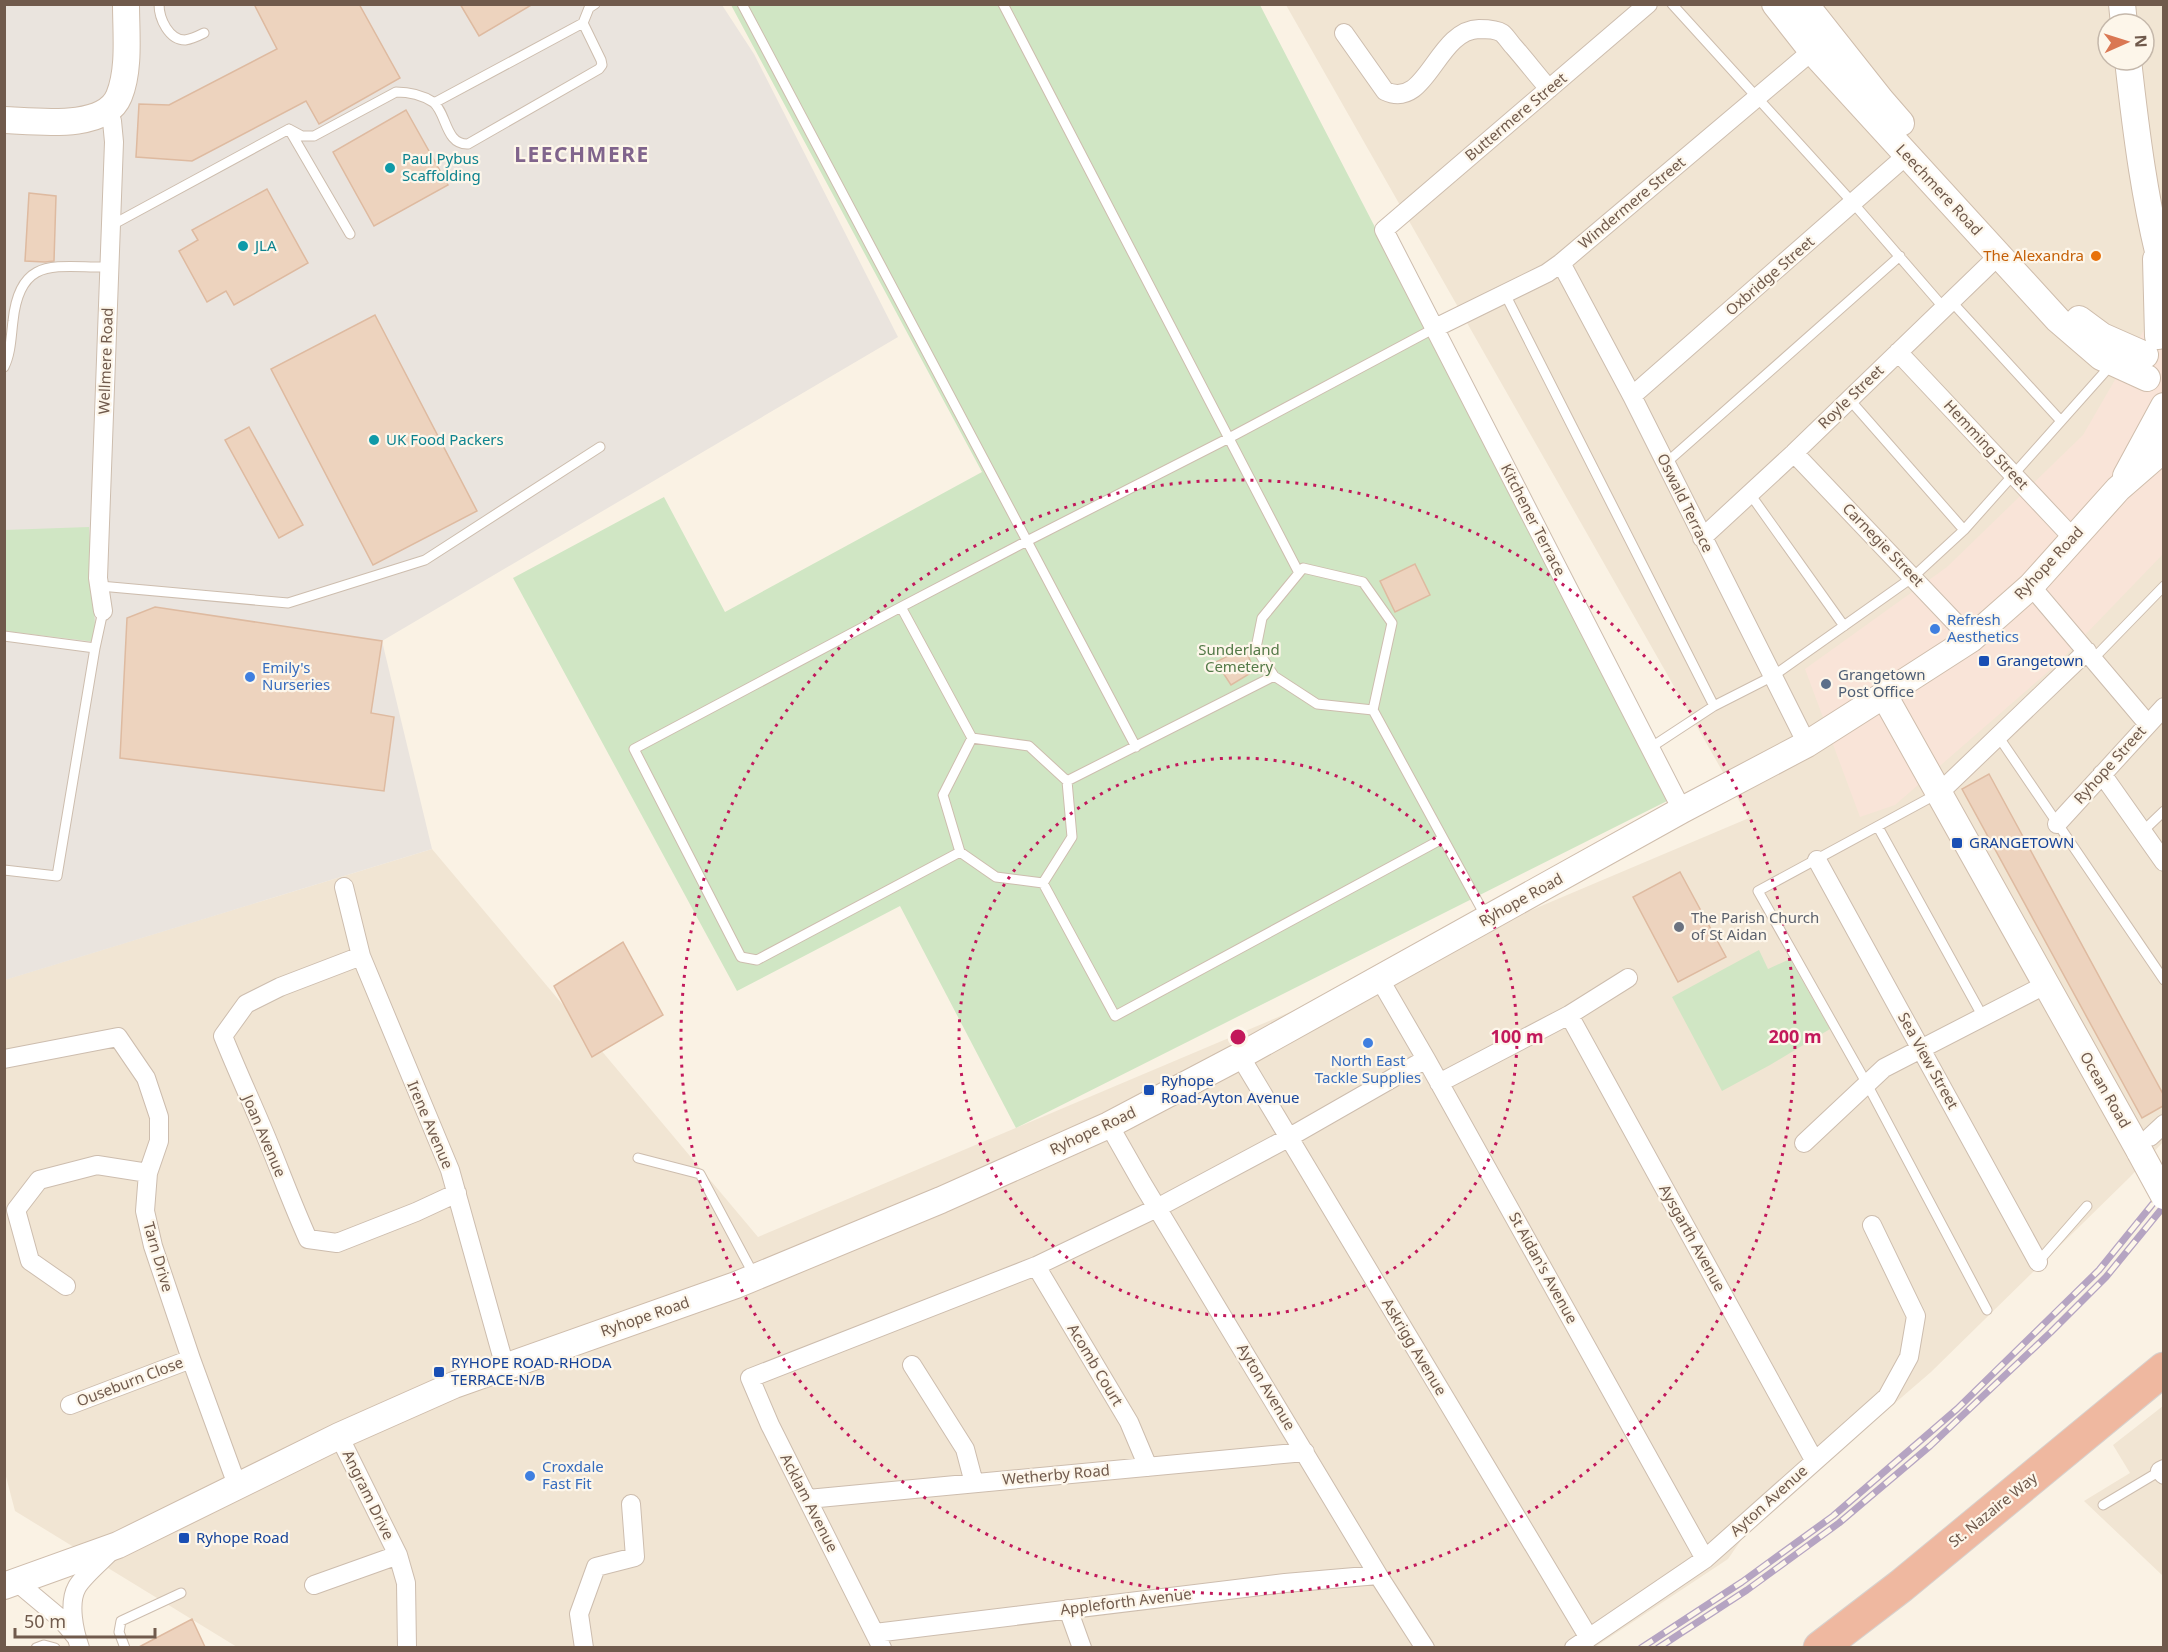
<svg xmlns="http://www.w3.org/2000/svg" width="2168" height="1652" viewBox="0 0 2168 1652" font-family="'Noto Sans',sans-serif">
	<rect width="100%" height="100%" fill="#faf2e4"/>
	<path fill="#f1e5d3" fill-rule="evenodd" d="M1286,5H2163V1142L2130,1177L1931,1372L1748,1530L1728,1559L1595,1647H237L15,1511L4,1469V980L432,849L758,1237L1749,818ZM2108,24H2144V60H2108Z
		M2163,1406V1576L2084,1501L2130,1473L2113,1445Z"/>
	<path fill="#f9e4d8" d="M2163,297V554L2058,663L1895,805L1860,817L1805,669L1947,567L2083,435Z"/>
	<path fill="#eae4de" d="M5,5H722L754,54L898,337L382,641L432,849L5,980Z"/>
	<path fill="#d0e6c4" d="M731,5H1260L1671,799L1016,1128L900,906L737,991L513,578L664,497L725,612L982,472Z
		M89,527L96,642L5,631L4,530Z
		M1759,950L1768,969L1790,959L1830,1029L1770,1065L1722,1091L1672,997Z"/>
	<path fill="#edd3be" stroke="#debaa0" stroke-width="1.5" d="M254,4H359L400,78L319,124L306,101L192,161L136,157L139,104L169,105L277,49Z
		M460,4H533L479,36Z
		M406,110L448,185L374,226L333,152Z
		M267,189L308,263L234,305L226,291L207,302L179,251L198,240L192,230Z
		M29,193L56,196L54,261L45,262L25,261Z
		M375,315L477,511L373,565L271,369Z
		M249,427L303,525L279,538L225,440Z
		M1415,564L1430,595L1395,612L1380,581Z
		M155,607L382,641L371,713L394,717L384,791L120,758L127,618Z
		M1245,647L1254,671L1231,685L1216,662Z
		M1989,774L2163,1094V1106L2142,1118L1962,789Z
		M1680,872L1726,957L1678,982L1633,897Z
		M623,942L663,1015L592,1057L554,986Z
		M192,1619L205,1647H139Z"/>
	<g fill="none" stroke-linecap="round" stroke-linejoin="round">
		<defs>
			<path id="lane" d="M159,4C159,19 169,40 185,40C192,39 198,36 204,33
				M742,4L1027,541L1229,438L1435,328
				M1003,4L1299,573
				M1672,4L1853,203L1944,308
				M434,103L583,23
				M289,129L302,136H314L396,92C408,92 422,95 433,102C447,113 445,145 468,144L599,69L602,65L601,60L583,23L589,8L595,4
				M290,131L350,234
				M112,225L289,129
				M1505,294L1714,706
				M1951,301L2061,421
				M4,367C11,353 11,336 13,321C20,254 57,268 109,267
				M1849,399L1964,530
				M1666,463L1900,256
				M1750,494L1844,626
				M100,586L288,603L425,560L600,447
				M901,607L634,749L741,957L757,960L960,852
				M4,636L95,648
				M2094,658L2164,586
				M1373,710L1317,704L1274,676L1256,648L1262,618L1303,568L1363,582L1392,623L1373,710L1486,917
				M1998,736L2164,980
				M972,738L943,795L960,852L996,877L1043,883L1072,837L1067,781L1029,746L972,738L901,607L1027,541L1136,747
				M1650,748L1714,706L1773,676L1913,577L1964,530L2111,365
				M1067,781L1274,676
				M1937,794L1758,891L1867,1084L1987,1310
				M1878,827L1983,1017
				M2142,832L2164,811
				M4,870L57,876L95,648L103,611
				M1043,883L1115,1016L1442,839
				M638,1158L700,1174L755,1277
				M2038,1262L2087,1206
				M2103,1505L2160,1471
				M36,1648L44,1645L55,1648
				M125,1648L119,1632L121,1621L181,1593"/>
			<path id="street" d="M1648,4L1384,230L1682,810
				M1344,33L1385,91C1427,111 1436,30 1479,29C1486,29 1496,29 1502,33C1506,36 1510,43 1514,47C1526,61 1537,75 1549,89
				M1561,263L1632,396L1807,744
				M1435,328L1547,273L1561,263L1812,51
				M1898,352L2073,538
				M1632,396L1907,155
				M1794,453L1971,639
				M1702,538L1794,453L1999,255
				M2031,586L2147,723
				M103,611L98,578L114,142L112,121L107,111
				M2102,774L2164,862
				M1940,792L2087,651
				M2057,824L2164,707
				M1817,860L2038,1262
				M344,887L361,956L450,1170L505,1367
				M361,956L280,987L246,1004L223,1036C237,1071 253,1105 267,1139C281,1173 293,1206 308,1239L337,1243L416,1212L457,1193
				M1379,978L1426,1059L1705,1559
				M1569,1015L1814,1460
				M1240,1056L1589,1638
				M4,1059L118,1037L146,1078L159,1117V1141L148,1173L145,1211L153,1246L191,1359L237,1485
				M1439,1083L1569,1015L1628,978
				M1109,1125L1142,1183L1378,1575L1425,1648
				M2150,1137L2164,1124
				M1804,1143L1884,1068L2045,985
				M1036,1266L1129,1422L1148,1467
				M66,1286L30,1261L16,1210L39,1180L97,1165L148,1173
				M912,1365L965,1449L974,1483
				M70,1405L191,1359
				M339,1436L398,1555L406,1583L407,1648
				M2164,1469L2160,1471L2164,1475
				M808,1499L1305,1452
				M18,1583L61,1619L76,1637
				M314,1585L398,1555
				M1068,1609L1082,1648
				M875,1633L1285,1583L1378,1575
				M80,1648C74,1631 68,1603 77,1587C83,1576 105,1558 114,1548
				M584,1648L579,1614L596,1567L635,1557L631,1504
				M882,1648L770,1425L750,1378L1036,1266L1157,1208L1288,1138L1426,1059
				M1574,1648L1705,1559L1887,1397L1909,1357L1916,1316L1872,1225"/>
			<path id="secondary" d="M1775,4L1812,51L2058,320L2101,357L2147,378
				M1805,4L1881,100L1901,123
				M2122,4L2124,24
				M2128,60C2136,132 2145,205 2164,275
				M4,120C35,121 105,131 119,96C130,69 126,33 126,4
				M2156,259L2158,336
				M2079,319L2102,336L2145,355
				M2126,476L2164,406
				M1884,695L2140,1152
				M4,1586L118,1545L339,1436L454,1385L736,1285L941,1200L1109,1125L1240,1056L1682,810L1807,744L1884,695L1971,639L2031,586L2118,489L2164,449"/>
			<path id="highway" d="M1820,1648L1901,1586L2164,1369"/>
		</defs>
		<use href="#lane" stroke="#cdbdae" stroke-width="11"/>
		<use href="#street" stroke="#cdbdae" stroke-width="20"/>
		<use href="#secondary" stroke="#cfbdac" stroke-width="28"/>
		<use href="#highway" stroke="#d7d1cd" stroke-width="35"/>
		<use href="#lane" stroke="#fff" stroke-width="9"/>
		<use href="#street" stroke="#fff" stroke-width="18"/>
		<use href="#secondary" stroke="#fff" stroke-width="26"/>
		<use href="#highway" stroke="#efb8a0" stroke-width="33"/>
		<defs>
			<path id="rail" d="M1641,1648L1742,1582L1833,1516L1957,1409L2099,1270L2164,1190
				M1658,1648L1747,1590L1839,1523L1930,1446L2051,1332L2106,1277L2164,1206"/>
		</defs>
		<use href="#rail" stroke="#b5a4c2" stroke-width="7"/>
		<use href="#rail" stroke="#fdf6ea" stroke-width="4.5" stroke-dasharray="14" stroke-linecap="butt"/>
		<defs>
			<path id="secondary-bridge" d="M2140,1152L2164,1196"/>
		</defs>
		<use href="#secondary-bridge" stroke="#cfbdac" stroke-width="28" stroke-linecap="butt"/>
		<use href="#secondary-bridge" stroke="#fff" stroke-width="26"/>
	</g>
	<g fill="none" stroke="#c2185b" stroke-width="3" stroke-dasharray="3 6">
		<circle cx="1238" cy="1037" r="279"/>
		<circle cx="1238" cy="1037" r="557"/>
	</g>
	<g fill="#0f9aa8" stroke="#fdf6ea" stroke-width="2">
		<circle cx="390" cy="168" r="6"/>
		<circle cx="243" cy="246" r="6"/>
		<circle cx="374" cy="440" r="6"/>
	</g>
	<circle fill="#e8710a" stroke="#fdf6ea" stroke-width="2" cx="2096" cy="256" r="6"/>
	<g fill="#3f7fe0" stroke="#fdf6ea" stroke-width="2">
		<circle cx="1935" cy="629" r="6"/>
		<circle cx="250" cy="677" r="6"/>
		<circle cx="1368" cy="1043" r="6"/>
		<circle cx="530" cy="1476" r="6"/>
	</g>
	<g fill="#1a4fb4" stroke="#fdf6ea" stroke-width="2">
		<rect x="1978" y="655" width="12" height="12" rx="3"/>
		<rect x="1951" y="837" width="12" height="12" rx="3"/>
		<rect x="1143" y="1084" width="12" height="12" rx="3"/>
		<rect x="433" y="1366" width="12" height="12" rx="3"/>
		<rect x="178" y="1532" width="12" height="12" rx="3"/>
	</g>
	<circle fill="#5c6f8a" stroke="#fdf6ea" stroke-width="2" cx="1826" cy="684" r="6"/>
	<circle fill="#6b7280" stroke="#fdf6ea" stroke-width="2" cx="1679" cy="927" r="6"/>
	<g text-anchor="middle" stroke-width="4.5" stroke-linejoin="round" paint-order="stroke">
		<g font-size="15" fill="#705a4c" stroke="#fdf6ea">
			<text transform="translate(1516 117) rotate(-40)" y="5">Buttermere Street</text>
			<text transform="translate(1939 190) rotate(47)" y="5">Leechmere Road</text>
			<text transform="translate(1632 203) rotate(-40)" y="5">Windermere Street</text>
			<text transform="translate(1770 276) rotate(-41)" y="5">Oxbridge Street</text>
			<text transform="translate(106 361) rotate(-88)" y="5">Wellmere Road</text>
			<text transform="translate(1851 397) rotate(-44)" y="5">Royle Street</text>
			<text transform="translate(1986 445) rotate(47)" y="5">Hemming Street</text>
			<text transform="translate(1685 503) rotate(64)" y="5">Oswald Terrace</text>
			<text transform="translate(1533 520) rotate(63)" y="5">Kitchener Terrace</text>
			<text transform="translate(1883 545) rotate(46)" y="5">Carnegie Street</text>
			<text transform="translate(2049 563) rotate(-47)" y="5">Ryhope Road</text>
			<text transform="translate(2110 765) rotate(-48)" y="5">Ryhope Street</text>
			<text transform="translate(1521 900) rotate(-29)" y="5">Ryhope Road</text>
			<text transform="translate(1928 1061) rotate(61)" y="5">Sea View Street</text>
			<text transform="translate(2105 1090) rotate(60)" y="5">Ocean Road</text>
			<text transform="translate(430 1125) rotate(67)" y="5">Irene Avenue</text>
			<text transform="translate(1093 1131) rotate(-25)" y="5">Ryhope Road</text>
			<text transform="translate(264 1136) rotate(67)" y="5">Joan Avenue</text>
			<text transform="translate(1692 1238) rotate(61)" y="5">Aysgarth Avenue</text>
			<text transform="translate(158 1257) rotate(74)" y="5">Tarn Drive</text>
			<text transform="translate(1543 1268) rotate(61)" y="5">St Aidan's Avenue</text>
			<text transform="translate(645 1317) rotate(-19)" y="5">Ryhope Road</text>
			<text transform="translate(1414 1347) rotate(59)" y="5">Askrigg Avenue</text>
			<text transform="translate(1095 1365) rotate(59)" y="5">Acomb Court</text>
			<text transform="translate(130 1382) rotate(-21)" y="5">Ouseburn Close</text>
			<text transform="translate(1266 1387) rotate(59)" y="5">Ayton Avenue</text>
			<text transform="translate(1056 1475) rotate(-5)" y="5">Wetherby Road</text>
			<text transform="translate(368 1495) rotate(64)" y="5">Angram Drive</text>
			<text transform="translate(1769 1501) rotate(-42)" y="5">Ayton Avenue</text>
			<text transform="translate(809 1503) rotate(63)" y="5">Acklam Avenue</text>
			<text transform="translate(1993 1510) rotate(-39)" y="5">St. Nazaire Way</text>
			<text transform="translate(1126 1602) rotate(-7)" y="5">Appleforth Avenue</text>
		</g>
		<g font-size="15" fill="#0d838f" stroke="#fdf6ea" text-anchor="start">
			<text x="402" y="164">Paul Pybus<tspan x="402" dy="17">Scaffolding</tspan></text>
			<text x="255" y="251">JLA</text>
			<text x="386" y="445">UK Food Packers</text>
		</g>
		<g font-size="15" fill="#c56008" stroke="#fdf6ea" text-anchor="end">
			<text x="2084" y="261">The Alexandra</text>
		</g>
		<g font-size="15" fill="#366cbe" stroke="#fdf6ea" text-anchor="start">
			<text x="1947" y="625">Refresh<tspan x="1947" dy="17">Aesthetics</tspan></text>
			<text x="262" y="673">Emily's<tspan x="262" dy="17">Nurseries</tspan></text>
			<text x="1368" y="1066" text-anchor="middle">North East<tspan x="1368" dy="17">Tackle Supplies</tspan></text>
			<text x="542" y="1472">Croxdale<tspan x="542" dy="17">Fast Fit</tspan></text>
		</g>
		<g font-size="15" fill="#547a48" stroke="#fdf6ea">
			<text x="1239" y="655">Sunderland<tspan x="1239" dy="17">Cemetery</tspan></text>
		</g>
		<g font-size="15" fill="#164399" stroke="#fdf6ea" text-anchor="start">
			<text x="1996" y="666">Grangetown</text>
			<text x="1969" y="848">GRANGETOWN</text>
			<text x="1161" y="1086">Ryhope<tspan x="1161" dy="17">Road-Ayton Avenue</tspan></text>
			<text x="451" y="1368">RYHOPE ROAD-RHODA<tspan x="451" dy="17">TERRACE-N/B</tspan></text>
			<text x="196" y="1543">Ryhope Road</text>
		</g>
		<g font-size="15" fill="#4e5e75" stroke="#fdf6ea" text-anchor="start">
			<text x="1838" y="680">Grangetown<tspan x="1838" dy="17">Post Office</tspan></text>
		</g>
		<g font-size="15" fill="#5b616d" stroke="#fdf6ea" text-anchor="start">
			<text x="1691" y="923">The Parish Church<tspan x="1691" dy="17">of St Aidan</tspan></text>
		</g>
		<g font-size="21" font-weight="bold" letter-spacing="1.5" fill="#80648c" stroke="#fdf6ea">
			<text x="582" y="162">LEECHMERE</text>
		</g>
	</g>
	<circle cx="1238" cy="1037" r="9" fill="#c2185b" stroke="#fdf6ea" stroke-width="3"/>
	<g font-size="18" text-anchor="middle" font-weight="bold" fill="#c2185b" stroke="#fdf6ea" stroke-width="4.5" stroke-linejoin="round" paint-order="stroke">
		<text x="1517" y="1043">100 m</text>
		<text x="1795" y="1043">200 m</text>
	</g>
	<rect width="2168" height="1652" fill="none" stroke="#705a4c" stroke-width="12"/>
	<g transform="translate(2126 42) rotate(87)"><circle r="28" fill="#fdf6ea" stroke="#c5b8ab" stroke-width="1.5"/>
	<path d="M0-4.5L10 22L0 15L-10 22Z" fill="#da7753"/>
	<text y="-9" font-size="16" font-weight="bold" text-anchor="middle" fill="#705a4c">N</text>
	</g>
	<path d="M15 1628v9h140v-9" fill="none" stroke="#705a4c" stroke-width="3"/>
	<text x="24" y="1628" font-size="18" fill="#705a4c" stroke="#fdf6ea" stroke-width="4.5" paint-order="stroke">50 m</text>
</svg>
